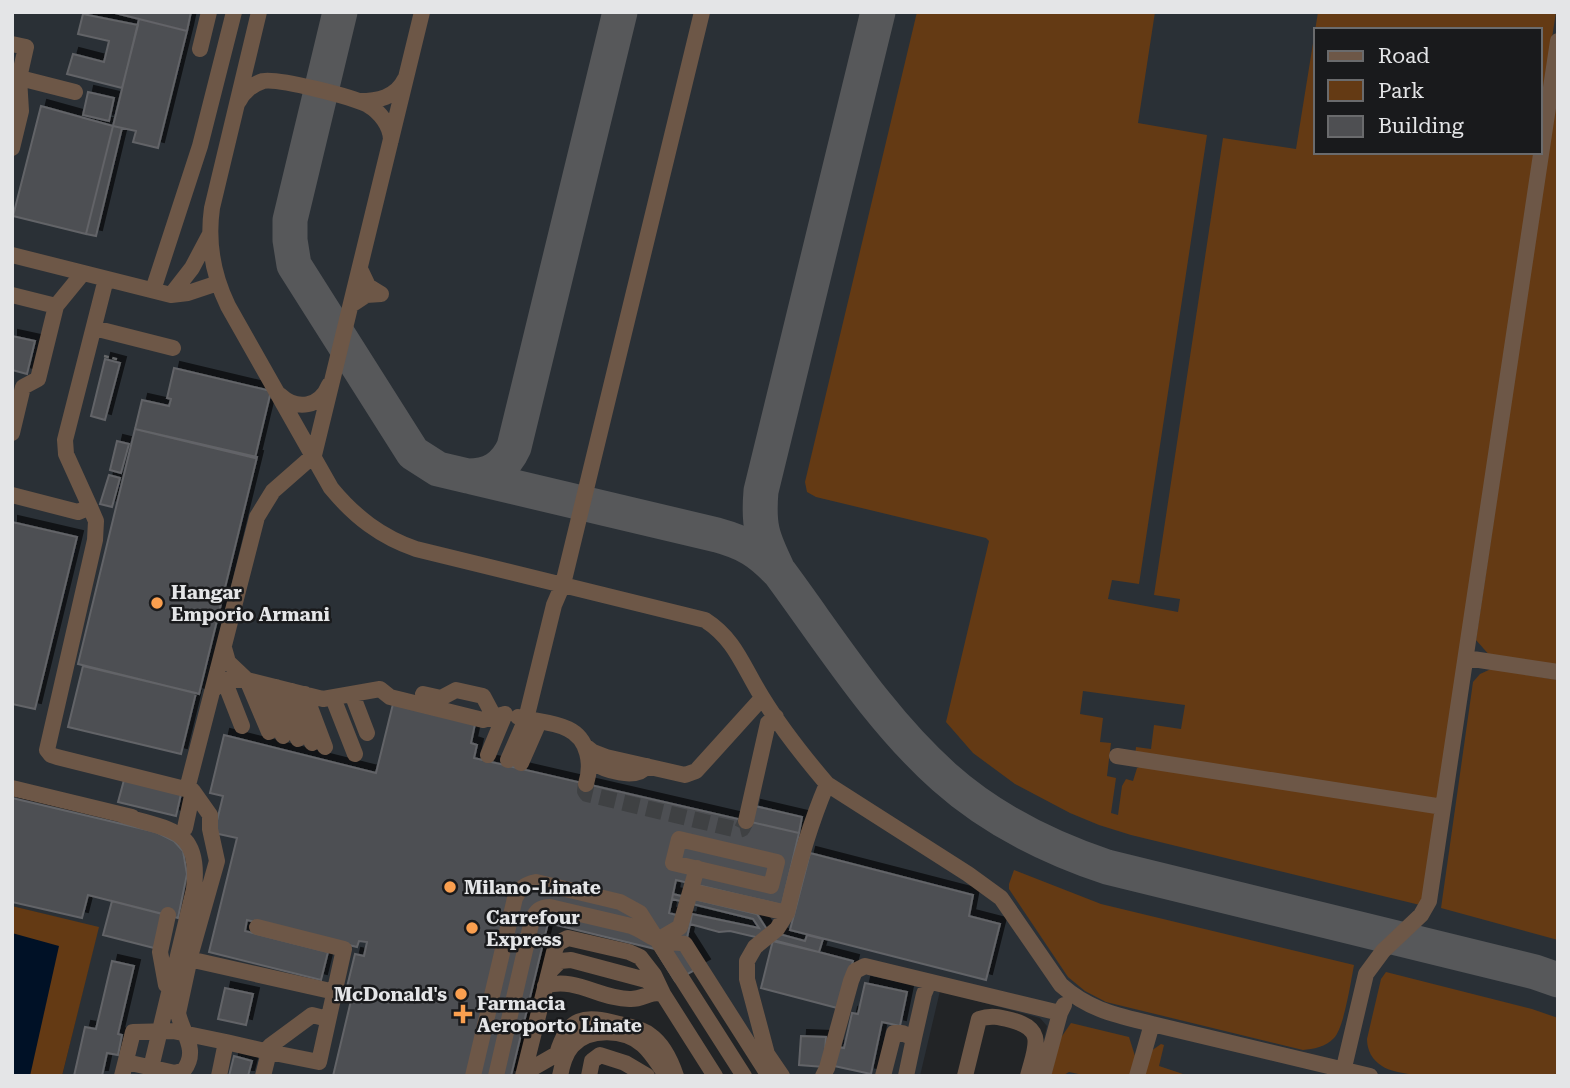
<svg xmlns="http://www.w3.org/2000/svg" width="1570" height="1088" viewBox="0 0 1570 1088" font-family="'Roboto Serif',serif">
	<defs>
		<filter id="shadow"><feDropShadow dx="6" dy="-6" stdDeviation="0" flood-color="#0009"/></filter>
	</defs>
	<rect width="100%" height="100%" fill="#222426"/>
	<path fill="#2a3036" fill-rule="evenodd" d="M12,12H1558V1076H1035L1047,1026L1040,1018L940,991L920,1076H772L704,965L675,981L655,949L548,923L511,1076H62L98,928L12,906ZM1316,30H1540V152H1316Z"/>
	<path fill="#643a14" d="M917,12H1155L1138,123L1207,135L1139,584L1112,580L1108,599L1178,612L1180,599L1154,595L1223,138L1296,149L1318,12H1556L1540,116V30H1316V152H1535L1437,800L1135,757L1136,747L1151,749L1154,725L1181,729L1185,705L1083,691L1080,714L1103,718L1100,742L1111,743L1107,776L1116,778L1111,813L1118,815L1122,786L1126,779L1133,781L1137,768L1147,764L1430,810L1435,814L1423,898L1420,905L1131,835L1099,825L1070,813L1015,784L973,753L946,722L989,541L986,538L816,497L807,492L805,482Z
		M1558,82V667L1491,657L1476,640Z
		M1491,669L1558,680V940L1441,908L1473,682L1480,674Z
		M1014,870L1101,904L1354,965C1351,981 1344,1028 1334,1038C1326,1047 1313,1049 1303,1050L1106,1002L1085,991L1068,977L1009,889V884Z
		M12,906L99,927L62,1076H12Z
		M1386,972L1532,1009L1558,1018V1076C1522,1076 1406,1083 1382,1066C1372,1060 1367,1050 1367,1039L1381,979Z
		M1071,1023L1129,1037L1135,1056L1130,1076H1088L1069,1072L1062,1076H1051L1060,1039Z
		M1161,1044L1164,1045L1159,1066L1189,1076H1141L1151,1051Z"/>
	<path fill="#001126" d="M12,933L59,946L30,1076H12Z"/>
	<g fill="none" stroke-linecap="round" stroke-linejoin="round">
		<path stroke="#57585a" stroke-width="35" d="M340,12L290,220V240L294,265L413,453L438,469L717,535C746,543 759,551 780,573C831,642 879,719 944,777C991,819 1047,847 1107,867L1535,972L1558,980
			M468,476C490,476 505,467 514,447L620,12
			M777,568C762,537 758,526 761,491L878,12"/>
	</g>
	<path fill="#4e4f52" stroke="#626467" stroke-width="2" filter="url(#shadow)" d="M111,12H191L187,31Z
		M83,14L138,25L122,88L67,74L73,54L104,62L109,41L78,34Z
		M139,19L187,31L158,148L133,142L136,131L113,126Z
		M88,92L114,98L109,121L83,115Z
		M41,106L113,126L86,234L13,216Z
		M113,126L122,128L96,236L86,234Z
		M12,336L35,341L27,374L12,370Z
		M105,359L120,363L105,420L91,416Z
		M174,368L271,391L255,458L135,429L142,400L169,406L171,399L167,398Z
		M135,429L257,457L199,694L78,664Z
		M117,441L129,444L121,473L110,470Z
		M109,475L120,478L112,507L100,504Z
		M12,522L77,537L35,709L12,704Z
		M83,666L196,693L181,754L68,727Z
		M393,704L475,724L471,743L477,745L474,758L799,833L782,905L676,880L669,913L691,919L687,938L704,965L675,981L655,949L548,923L511,1076H333L354,988L347,987L355,954L364,956L367,942L359,941L357,947L247,920L245,931L328,952L321,980L209,952L237,838L214,833L223,796L210,793L224,735L376,773Z
		M124,780L181,794L176,816L118,802Z
		M12,798L156,832L174,841L183,851L187,874L178,918L88,895L82,918L12,902Z
		M755,806L802,817L799,833L751,822Z
		M810,853L973,895L969,916L1000,924L986,980L790,930Z
		M673,894L757,914L768,931L805,941L807,935L823,939L819,952L730,931L719,932L690,924L692,914L759,928L753,919L672,899Z
		M112,901L163,914L154,948L103,935Z
		M773,940L853,961L841,1009L761,988Z
		M112,961L134,966L118,1034L122,1035L118,1055L107,1053L102,1076H74L85,1027L96,1029Z
		M865,983L907,992L900,1026L882,1022L871,1074L834,1066L838,1047L844,1048L852,1013L858,1014Z
		M225,988L253,994L246,1025L218,1019Z
		M801,1036L826,1037L824,1067L799,1065Z
		M234,1056L252,1061L248,1076H229Z"/>
	<g fill="none" stroke-linecap="round" stroke-linejoin="round">
		<path stroke="#3f4143" stroke-width="16" stroke-dasharray="16 8" stroke-linecap="butt" d="M586,784L585,791L587,794L738,830L742,829L746,821"/>
		<path stroke="#656769" stroke-width="2.5" stroke-dasharray="5 3.5" stroke-linecap="butt" d="M104,356L120,360"/>
		<path stroke="#6d5747" stroke-width="16" d="M259,12L212,208C207,243 213,275 228,306L331,488C355,517 381,537 416,549L705,620C736,640 743,667 762,697C781,728 804,757 827,784
			M12,44L26,47L19,78L21,111L12,148
			M200,49L209,12
			M12,76L75,92
			M239,101C243,92 253,84 263,81C279,78 353,97 368,105C380,112 391,126 391,140
			M359,101C377,101 396,98 405,79
			M12,255L171,295L188,293L218,283
			M153,290L200,146L234,12
			M12,295L56,306L83,273
			M171,295L192,268L210,234
			M351,305L366,295L381,294L368,286L360,269
			M94,328L173,348
			M280,395C297,411 320,407 329,385
			M12,433L23,387L38,379L56,306
			M12,495L78,512L90,507L66,454L65,440L106,279
			M90,507L96,521L95,540L47,750L51,755L57,757L193,791
			M1466,658L1558,672
			M224,680L242,726
			M247,680L323,699L380,689L390,697L483,720L505,714
			M247,680L269,732
			M263,684L283,736
			M276,687L298,739
			M213,690L224,680H247L228,662L224,648
			M292,691L312,743
			M305,694L325,747
			M352,694L367,733
			M423,694L441,698L456,690L483,696L491,711
			M333,698L355,754
			M518,717C534,721 554,722 568,729C589,739 592,765 586,784
			M584,745L593,752L606,757L685,775L696,771L762,698
			M488,755L505,714
			M1117,756L1443,807
			M508,760L526,719L554,605L563,584L702,12
			M590,761C604,770 636,781 647,766
			M521,763L539,722
			M12,788L132,817
			M187,789L257,517L273,491L314,455L422,12
			M122,815C170,831 201,827 194,889L149,1076
			M746,821L768,723L776,717
			M679,839L777,862L771,886L673,863Z
			M699,893L787,913C797,869 809,826 827,784L968,874L1001,898L1061,985C1089,1010 1116,1015 1152,1024
			M257,927L344,949L319,1062L269,1052L270,1046L312,1015L328,1019
			M658,940L680,927L697,868
			M180,957L335,992
			M549,972L560,961L571,960L646,980L659,990
			M166,985L160,952L168,915
			M545,986C575,976 602,1000 631,999C645,999 648,991 663,994
			M914,1038L924,994L929,982
			M126,1062L175,1073L184,1070C199,1050 182,1033 178,1013L191,953L217,861L210,829V815L193,791L185,828
			M524,1073L557,1054C568,1016 584,1015 619,1024C629,1027 641,1028 650,1035C663,1044 671,1061 676,1076
			M122,1076L133,1032L173,1031L226,1042
			M219,1076L226,1042L269,1052L263,1076
			M473,1076L515,898C520,888 526,884 536,882L620,902L640,913L744,1076
			M496,1076L532,920C536,911 540,907 550,907L631,926C640,929 648,936 656,939C664,943 676,942 685,944L769,1076
			M523,1076L554,952L558,943L568,938L629,952L640,957L654,975L663,994L715,1076
			M560,1076C562,1065 565,1054 572,1046C589,1027 625,1029 643,1045C653,1054 659,1066 667,1076
			M589,1076L592,1061L600,1055L625,1063L647,1076
			M782,1076L767,1054L747,979V961L755,947L777,929L787,913
			M823,1076L827,1068L851,981L855,971L865,966L1060,1013
			M883,1076L894,1033H902L914,1038L906,1076
			M965,1076L979,1019C991,1015 999,1017 1011,1020C1047,1029 1035,1048 1028,1076
			M1043,1076L1060,1013L1064,1005
			M1137,1076L1152,1024L1370,1076
			M1342,1076L1366,974L1383,951L1421,915L1429,901L1558,41"/>
	</g>
	<g fill="#fa9f4f" stroke="#191a1c" stroke-width="2.5">
		<circle cx="157" cy="603" r="7"/>
		<circle cx="450" cy="887" r="7"/>
		<circle cx="472" cy="928" r="7"/>
		<circle cx="461" cy="994" r="7"/>
		<path d="M459.5 1003.5h7v7h7v7h-7v7h-7v-7h-7v-7h7z"/>
	</g>
	<g text-anchor="middle" stroke-width="5" stroke-linejoin="round" paint-order="stroke">
		<g font-size="19" font-weight="bold" fill="#e4e5e7" stroke="#191a1c" text-anchor="start">
			<text x="171" y="599">Hangar<tspan x="171" dy="22">Emporio Armani</tspan></text>
			<text x="464" y="894">Milano-Linate</text>
			<text x="486" y="924">Carrefour<tspan x="486" dy="22">Express</tspan></text>
			<text x="447" y="1001" text-anchor="end">McDonald's</text>
			<text x="477" y="1010">Farmacia<tspan x="477" dy="22">Aeroporto Linate</tspan></text>
		</g>
	</g>
	<rect width="1570" height="1088" fill="none" stroke="#e4e5e7" stroke-width="28"/>
	<rect x="1314" y="28" width="228" height="126" fill="#191a1c" stroke="#6a6b6d" stroke-width="2"/>
	<rect x="1328" y="51" width="35" height="10" fill="#6d5747" stroke="#6a6b6d" stroke-width="2"/>
	<text x="1378" y="63" font-size="21" fill="#e4e5e7">Road</text>
	<rect x="1328" y="80" width="35" height="21" fill="#643a14" stroke="#6a6b6d" stroke-width="2"/>
	<text x="1378" y="98" font-size="21" fill="#e4e5e7">Park</text>
	<rect x="1328" y="116" width="35" height="21" fill="#4e4f52" stroke="#6a6b6d" stroke-width="2"/>
	<text x="1378" y="133" font-size="21" fill="#e4e5e7">Building</text>
</svg>
